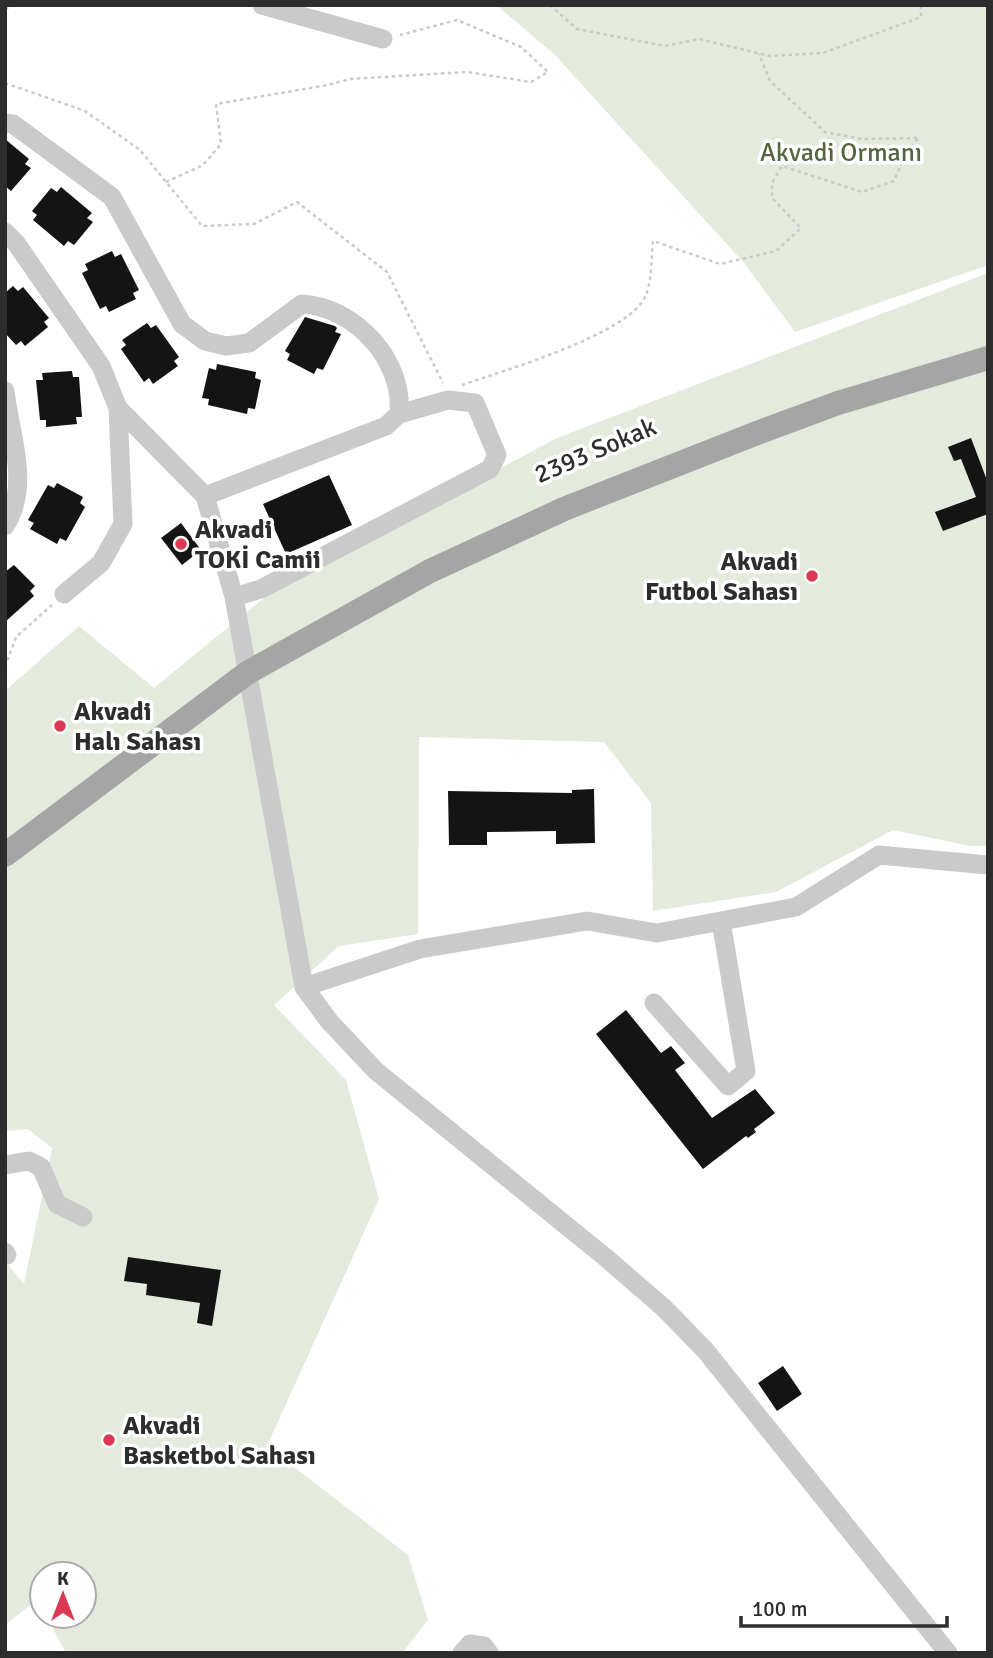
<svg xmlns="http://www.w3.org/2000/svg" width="993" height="1658" viewBox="0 0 993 1658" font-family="Signika,sans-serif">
	<rect width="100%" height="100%" fill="#fff"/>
	<path fill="#e4eadc" d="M496,5H988V265L795,332L744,263L554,54Z
		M988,273V846H970L893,830L776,892L653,911L651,803L604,742L419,737L418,934L339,946L274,1005L346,1080L379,1199L267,1446L408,1555L428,1620L402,1653H66L46,1616H84V1574H42V1609L37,1600L5,1625V1261L24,1284L52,1148L28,1129L5,1131V691L79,626L154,688L280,585L557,438Z"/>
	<path fill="#141414" d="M5,139L29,159L25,164L31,168L11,191L5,186Z
		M61,187L92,213L87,218L93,222L74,245L68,241L64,246L33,220L37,215L32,211L51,188L57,192Z
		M112,251L115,257L121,254L139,290L133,293L136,299L109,312L106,306L100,309L82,273L88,270L85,264Z
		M13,286L18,291L23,287L49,318L44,322L48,327L25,346L21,341L16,345L5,333V293Z
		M305,317L335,326L337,328L335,332L341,334L323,370L317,368L314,374L287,360L290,354L285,351Z
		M147,323L151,328L156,325L179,357L174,361L178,366L153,384L149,378L144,382L121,349L126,345L122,340Z
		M217,364L256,372L255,378L261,380L255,409L248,408L247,414L208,405L209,399L202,398L209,368L216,370Z
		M72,371L73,377H79L82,417H76L77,424L46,427V420H40L36,380H43L42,373Z
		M971,438L988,483V514L943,531L935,512L976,497L961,459L954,461L948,447Z
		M329,475L352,525L286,554L263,504Z
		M57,483L83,497L80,503L85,507L66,541L60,538L57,544L30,529L34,523L28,520L48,485L54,488Z
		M181,523L201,550L182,565L161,538Z
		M14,565L35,586L30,591L34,596L5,622V572Z
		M594,789L595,843L556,844V831L487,832V845H449L448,791L572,793V790Z
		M626,1010L661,1053L671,1046L685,1063L675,1070L712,1118L755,1089L775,1113L754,1129L756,1132L748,1138L746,1136L703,1169L596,1034Z
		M128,1257L221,1270L212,1326L197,1323L200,1303L146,1295L147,1284L124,1281Z
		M783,1366L802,1394L777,1411L758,1383Z"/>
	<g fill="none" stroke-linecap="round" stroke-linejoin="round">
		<path stroke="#cacaca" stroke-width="2.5" stroke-dasharray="3.5 3.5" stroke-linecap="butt" d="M550,5L577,29L665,46L699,39L770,56L823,53L921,17V5
			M5,9L15,5
			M5,83L85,111L140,150L202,226L254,224L297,202L387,272L443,383
			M166,182L203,165L221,144L216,104L328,85L350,79L467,72L531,82L548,72L521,47L457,20L400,35
			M462,385C502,371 631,334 646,295C652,280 651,257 653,241L720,264L776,251L801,228L772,198V183L782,166L862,192L894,181L907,150L919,138L862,139L825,132L770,81L759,54
			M5,667L16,637L52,605"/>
		<path stroke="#cacaca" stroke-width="19" d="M262,5L383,39
			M5,123L13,124L112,197L182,324L205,341L226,346L249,343L302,304C355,307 404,360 399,414L386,426L205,496
			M5,232L16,243L101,366L118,408L123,524L101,563L64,594
			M5,391C10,435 31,485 5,526
			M118,408L205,496L234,597L304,987L329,1021L376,1071L605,1257L664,1308L705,1350L948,1653
			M234,597L261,589L490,469L497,455L475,403L448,400L399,414
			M304,987L420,949L587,921L657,933L796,907L879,855L988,865
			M654,1003L728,1086L746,1071L721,921
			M5,1165L29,1161L41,1167L57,1204L83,1217
			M5,1252L7,1255
			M462,1653L470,1644L484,1646L489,1653"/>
		<path stroke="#a5a5a5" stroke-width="24" d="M5,855L247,673L430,571L564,509L757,433L838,403L988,358"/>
	</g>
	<g fill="#da3951" stroke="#fff" stroke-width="2.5">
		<circle cx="181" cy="544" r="7"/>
		<circle cx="812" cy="576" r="7"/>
		<circle cx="60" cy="726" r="7"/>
		<circle cx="109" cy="1440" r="7"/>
	</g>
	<g text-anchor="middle" stroke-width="7" stroke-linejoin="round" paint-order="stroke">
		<g font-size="26" fill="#54663e" stroke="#fff">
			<text x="841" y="161">Akvadi Ormanı</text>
		</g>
		<g font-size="26" fill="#2d2d2d" stroke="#fff">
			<text transform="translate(595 450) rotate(-23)" y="9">2393 Sokak</text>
		</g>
		<g font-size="26" font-weight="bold" fill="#2d2d2d" stroke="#fff" text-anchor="start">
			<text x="195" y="538">Akvadi<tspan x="195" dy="30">TOKİ Camii</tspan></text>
			<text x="798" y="570" text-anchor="end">Akvadi<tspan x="798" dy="30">Futbol Sahası</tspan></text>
			<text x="74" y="720">Akvadi<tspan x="74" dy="30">Halı Sahası</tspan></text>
			<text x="123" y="1434">Akvadi<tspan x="123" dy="30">Basketbol Sahası</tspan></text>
		</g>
	</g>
	<rect width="993" height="1658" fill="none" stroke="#2d2d2d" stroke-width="14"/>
	<g transform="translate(63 1595)"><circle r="33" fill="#ffffff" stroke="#ababab" stroke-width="2"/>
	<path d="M0-5L12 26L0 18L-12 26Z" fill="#da3951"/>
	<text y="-10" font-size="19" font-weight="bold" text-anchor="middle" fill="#2d2d2d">K</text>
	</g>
	<path d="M741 1616v10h206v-10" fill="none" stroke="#2d2d2d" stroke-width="3.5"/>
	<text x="752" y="1616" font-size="21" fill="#2d2d2d" stroke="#ffffff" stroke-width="5" paint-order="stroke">100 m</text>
</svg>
